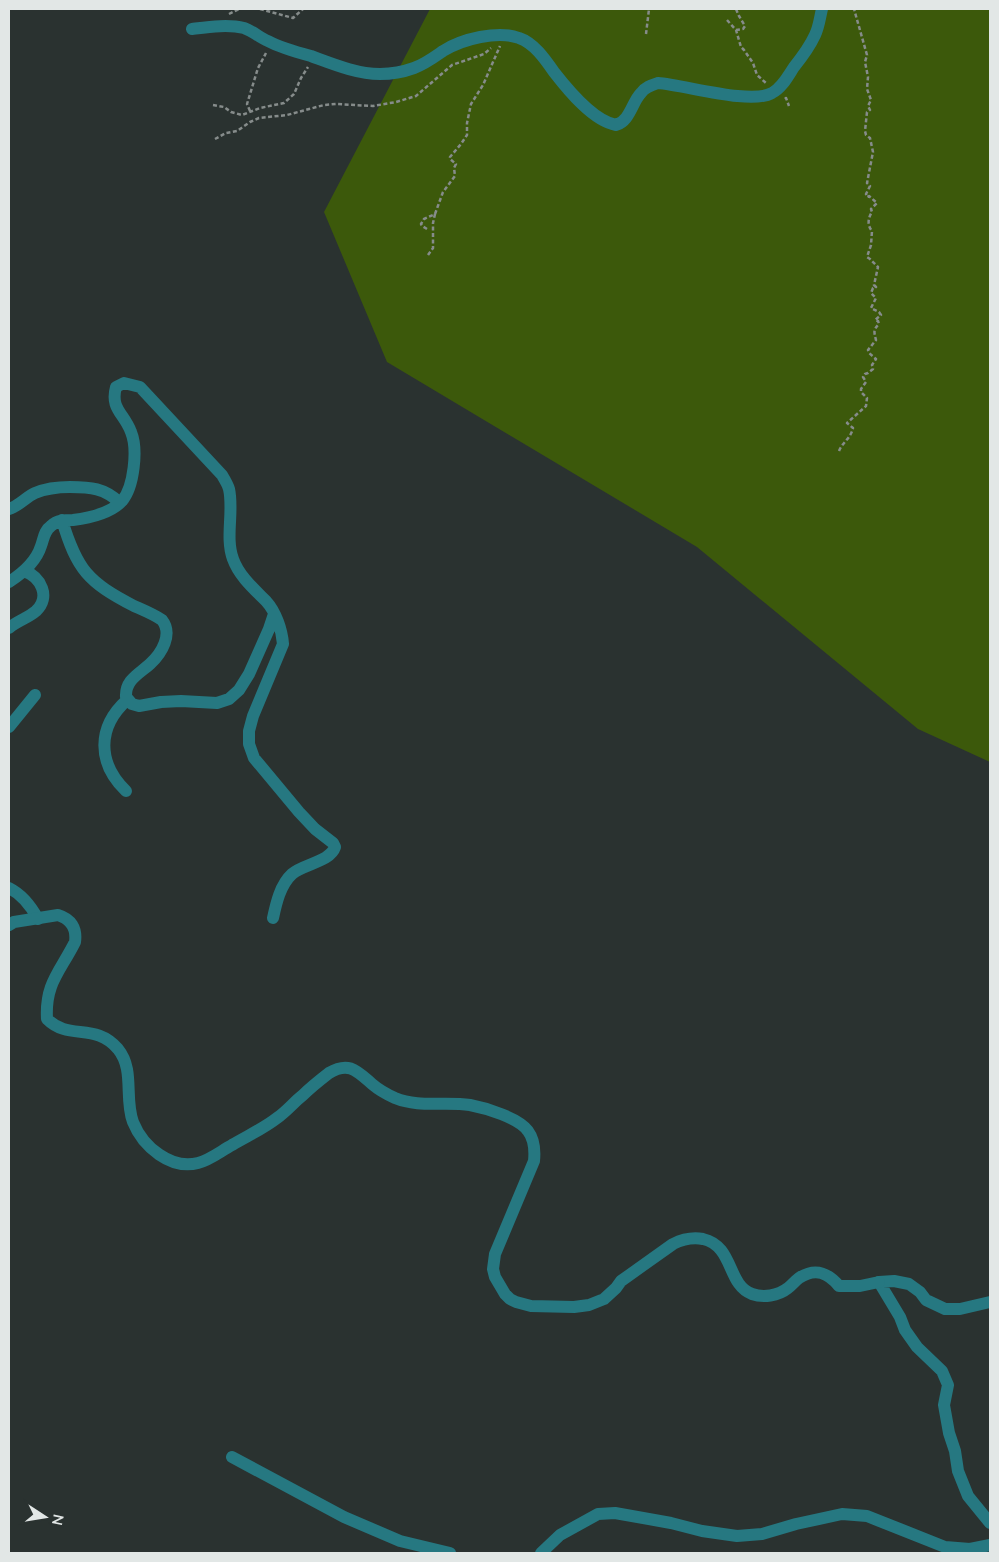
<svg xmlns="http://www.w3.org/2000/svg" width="999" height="1562" viewBox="0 0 999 1562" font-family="Lato,sans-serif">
	<rect width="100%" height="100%" fill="#2a3230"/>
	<path fill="#3c590b" d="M430,9H990V762L918,729L697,547L387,362L324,212Z"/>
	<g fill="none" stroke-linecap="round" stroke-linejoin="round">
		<path stroke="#868c8b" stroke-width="2.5" stroke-dasharray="4 2.5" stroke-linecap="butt" d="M260,9L293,18L303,9
			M736,9L739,16L745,26L743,29L736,30
			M229,14L239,9
			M727,20L736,30L741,47L744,50L753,63L757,75L766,83
			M646,34L649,9
			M785,99L786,98L789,106
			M213,105L224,107L231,112L242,115L260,108L284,103L294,94L301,78L308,67
			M250,111L247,104L258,68L266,53
			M215,139L226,133L237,131L250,122L259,118L287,115L324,105L336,104L373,106L396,102L416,96L452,65L484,54L491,48
			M427,229L422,226L421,224L424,219L435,214L443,192L455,176L454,168L456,164L450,159V157L461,144L467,135V123L471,104L483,85L500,46
			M428,255L433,248V223L435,214
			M839,451C842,443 851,438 853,428L847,423L866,406L867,398L861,392V389L866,382L863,377L865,374L868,373L873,369L872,365L876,359L869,353L868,350L876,340C874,332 873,330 879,324L878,321L875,320L881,315L879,312L871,308L876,298L871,293L873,288L876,287L874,285L878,267L870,259L867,257L871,245L872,231C867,225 868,218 872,212L871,209L877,203L869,196L867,197L866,194L870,186L867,183L873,152L870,138L866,135L865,131L867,112L870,110L868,106L871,100L867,89L868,77L865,62L867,55L854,9"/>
		<path stroke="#267881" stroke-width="12" d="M192,29C208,27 228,24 244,28C253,31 260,38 268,41C281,48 296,52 311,56C333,64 357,74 380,74C391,74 403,72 414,68C425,64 433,58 443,51C462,39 498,30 519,38C534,43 545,59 554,72C568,90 593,121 616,125C630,121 632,102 641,93C645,87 652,85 658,83C685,85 751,105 772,93C782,88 788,76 794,67C802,57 810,46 815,35C819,27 820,17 822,9
			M9,509C19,506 26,497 35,493C47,488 58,487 70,487C90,487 105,488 120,503
			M62,520C77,570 88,582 134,606C143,610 153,614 162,620C173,634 162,653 150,664C139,674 125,680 126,697L132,704L139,706L161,702L181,701L217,703L229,699L239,690L249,674L269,629L274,614
			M9,582C23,573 36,562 41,546C44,538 44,531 51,526C57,520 65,520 73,520C89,518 110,514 122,501C134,487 138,449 131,432C124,413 110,409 116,387L124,383L140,387L222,475C225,480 228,485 229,489C234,511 225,538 233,559C239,576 254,589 266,601C276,612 282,630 283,644L253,716L249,731V744L254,758L299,812L315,829L333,843L335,847C330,862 303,864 292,874C280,885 276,904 273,918
			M9,628C17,621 28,618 36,611C51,597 41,577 24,571
			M9,727L35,695
			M126,791C97,763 97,727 127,700
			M9,888C23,895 31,906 38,919
			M990,1302L960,1309H945L926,1300L920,1292L909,1284L894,1281L879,1282L900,1317L905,1330L917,1347L942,1371L948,1385L944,1405L949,1433L955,1451L958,1471L968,1496L990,1523
			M232,1457L344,1517L400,1541L450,1553
			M541,1553L560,1535L598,1514L615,1513L671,1523L702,1531L737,1536L762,1534L796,1524L842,1514L867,1516L945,1547L970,1549L990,1545"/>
		<path stroke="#267881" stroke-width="12" d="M9,925L14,922L58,915C71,919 77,928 75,942C60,972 45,983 47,1019C69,1041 95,1022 118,1049C135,1070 124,1098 133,1122C143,1147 171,1170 198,1163C210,1160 221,1151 232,1145C247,1136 263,1129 277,1118C287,1111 294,1102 303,1095C311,1087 320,1080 329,1073C349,1061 357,1071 372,1084C379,1090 386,1094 395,1098C419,1108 445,1101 470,1105C486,1108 519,1118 528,1131C534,1139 535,1151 534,1161L495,1254L493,1269L495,1277L505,1294L510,1299L516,1302L531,1306L574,1307L589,1305L604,1299L616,1288L621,1281L673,1244C683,1239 692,1237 703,1239C734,1246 727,1285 752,1294C763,1298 778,1296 788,1288C792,1285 795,1281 799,1278C816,1267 828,1273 839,1286H860L879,1282"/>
	</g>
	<rect width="999" height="1562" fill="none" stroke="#e2e7e6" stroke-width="20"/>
	<g transform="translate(45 1517) rotate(102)" stroke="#2a3230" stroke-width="4" paint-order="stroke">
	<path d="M0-4L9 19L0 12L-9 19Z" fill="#e2e7e6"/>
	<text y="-8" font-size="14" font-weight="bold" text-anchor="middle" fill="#e2e7e6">N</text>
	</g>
</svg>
